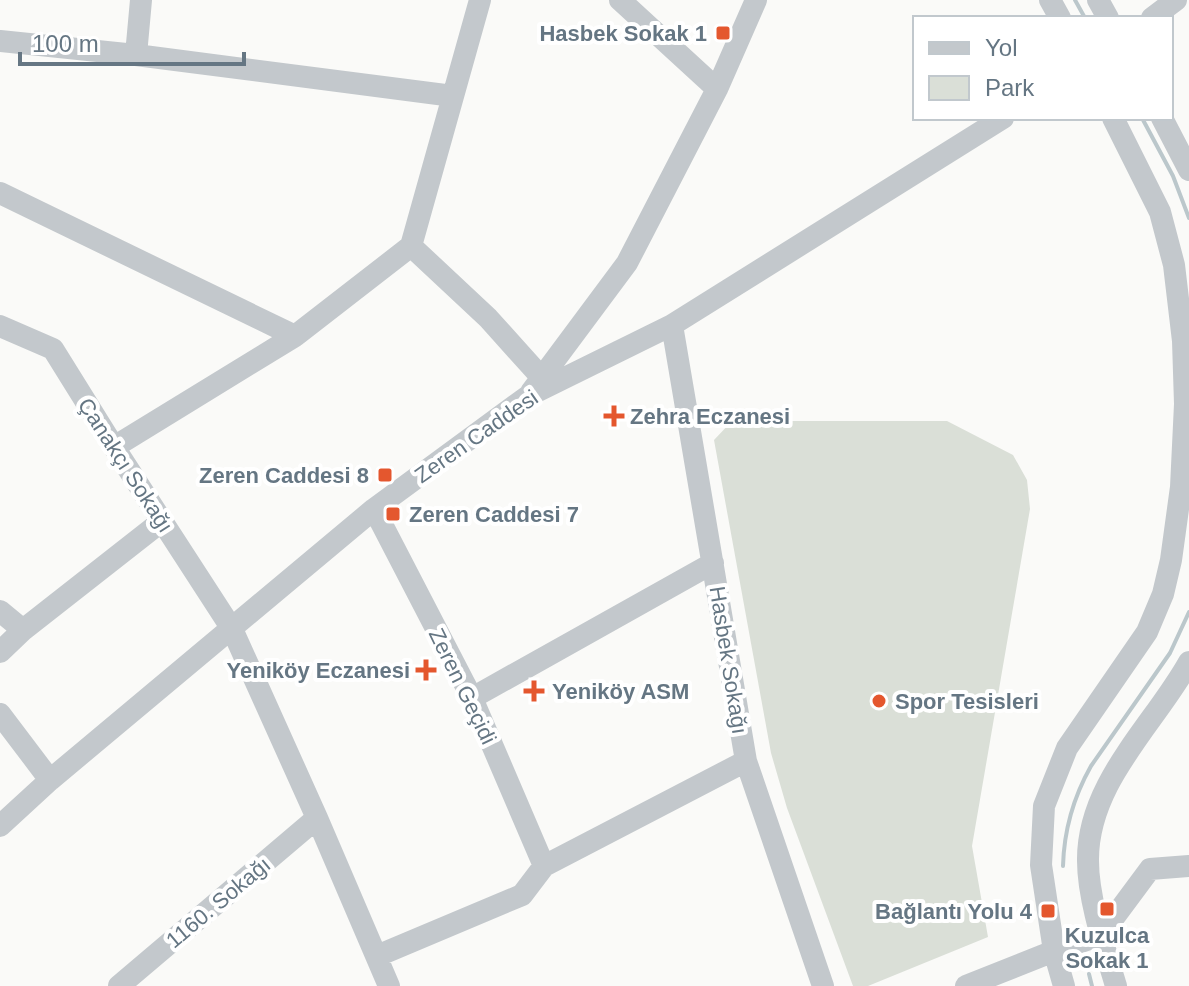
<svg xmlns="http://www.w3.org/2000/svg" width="1189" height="986" viewBox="0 0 1189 986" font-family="Helvetica,sans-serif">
	<rect width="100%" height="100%" fill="#fafaf8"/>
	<path fill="#dadfd7" d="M732,421H947L1013,455L1027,480L1030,509L972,846L988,937L868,986H853L787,808L771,753L714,440Z"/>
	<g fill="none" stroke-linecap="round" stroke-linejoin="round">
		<path stroke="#bbc7cb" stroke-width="4" d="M1075,0L1085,18
			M1142,118L1173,176L1189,218
			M1063,866C1064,829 1073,798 1091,766L1170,653L1189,612
			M1089,974L1092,986"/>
		<path stroke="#c3c8cc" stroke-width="22" d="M620,0L717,89
			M1050,0L1060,18
			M1098,0L1108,18
			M1152,18L1176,0
			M0,41L136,55L453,96
			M136,55L141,0
			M1162,118L1189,170
			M0,193L295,336
			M411,246L488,318L542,378
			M672,325L746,761L823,986
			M0,326L53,349L114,447L232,629L317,818L389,986
			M531,392L627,263L717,89L756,0
			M114,447L295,336L411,246L480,0
			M374,509L472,698L544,866
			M0,611L23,630
			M0,652L23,630L162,521
			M472,698L713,563
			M0,714L50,780
			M0,826L50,780L374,509L528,396L672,325L1003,118
			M1101,935L1150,869L1189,866
			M377,956L522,895L544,866L746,761
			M119,986L317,818
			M966,986L1054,951L1101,935
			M1064,986L1054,951L1041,865L1044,806L1067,748L1147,632L1163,594L1171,560L1181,487L1185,404L1183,341L1174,265L1160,212L1113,118
			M1116,986C1105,949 1088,899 1088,861C1087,783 1154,725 1189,662"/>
	</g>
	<g fill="#e4572e" stroke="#fff" stroke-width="3">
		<rect x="715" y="25" width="16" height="16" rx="4"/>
		<path d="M610 404h8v8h8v8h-8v8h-8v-8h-8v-8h8z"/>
		<rect x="377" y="467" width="16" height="16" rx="4"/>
		<rect x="385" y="506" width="16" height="16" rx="4"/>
		<path d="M422 658h8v8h8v8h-8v8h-8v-8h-8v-8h8z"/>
		<path d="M530 679h8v8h8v8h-8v8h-8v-8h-8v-8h8z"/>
		<circle cx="879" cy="701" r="8"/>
		<rect x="1099" y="901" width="16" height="16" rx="4"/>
		<rect x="1040" y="903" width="16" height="16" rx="4"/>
	</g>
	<g text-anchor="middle" stroke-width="8" stroke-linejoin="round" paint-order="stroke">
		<g font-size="22" font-weight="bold" fill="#657683" stroke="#fff" text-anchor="end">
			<text x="707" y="41">Hasbek Sokak 1</text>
			<text x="630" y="424" text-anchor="start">Zehra Eczanesi</text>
			<text x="369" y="483">Zeren Caddesi 8</text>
			<text x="409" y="522" text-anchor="start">Zeren Caddesi 7</text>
			<text x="410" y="678">Yeniköy Eczanesi</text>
			<text x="552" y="699" text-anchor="start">Yeniköy ASM</text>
			<text x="895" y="709" text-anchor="start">Spor Tesisleri</text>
			<text x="1032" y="919">Bağlantı Yolu 4</text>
			<text x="1107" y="943" text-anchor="middle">Kuzulca<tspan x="1107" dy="25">Sokak 1</tspan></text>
		</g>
		<g font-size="22" fill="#657683" stroke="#fff">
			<text transform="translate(476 436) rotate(-35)" y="8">Zeren Caddesi</text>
			<text transform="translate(126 465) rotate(57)" y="8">Çanakçı Sokağı</text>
			<text transform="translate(729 660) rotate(81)" y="8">Hasbek Sokağı</text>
			<text transform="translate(463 686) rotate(64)" y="8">Zeren Geçidi</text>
			<text transform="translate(218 902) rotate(-40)" y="8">1160. Sokağı</text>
		</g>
	</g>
	<rect x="913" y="16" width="260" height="104" fill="#ffffff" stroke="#c1c8cd" stroke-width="2"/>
	<rect x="929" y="42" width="40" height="12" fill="#c3c8cc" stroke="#c1c8cd" stroke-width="2"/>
	<text x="985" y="56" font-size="24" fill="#657683">Yol</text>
	<rect x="929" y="76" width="40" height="24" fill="#dadfd7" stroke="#c1c8cd" stroke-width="2"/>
	<text x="985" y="96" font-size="24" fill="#657683">Park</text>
	<path d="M20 52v12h224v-12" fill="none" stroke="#657683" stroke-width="4"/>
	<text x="32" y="52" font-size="24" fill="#657683" stroke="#ffffff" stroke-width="6" paint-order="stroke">100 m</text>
</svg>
